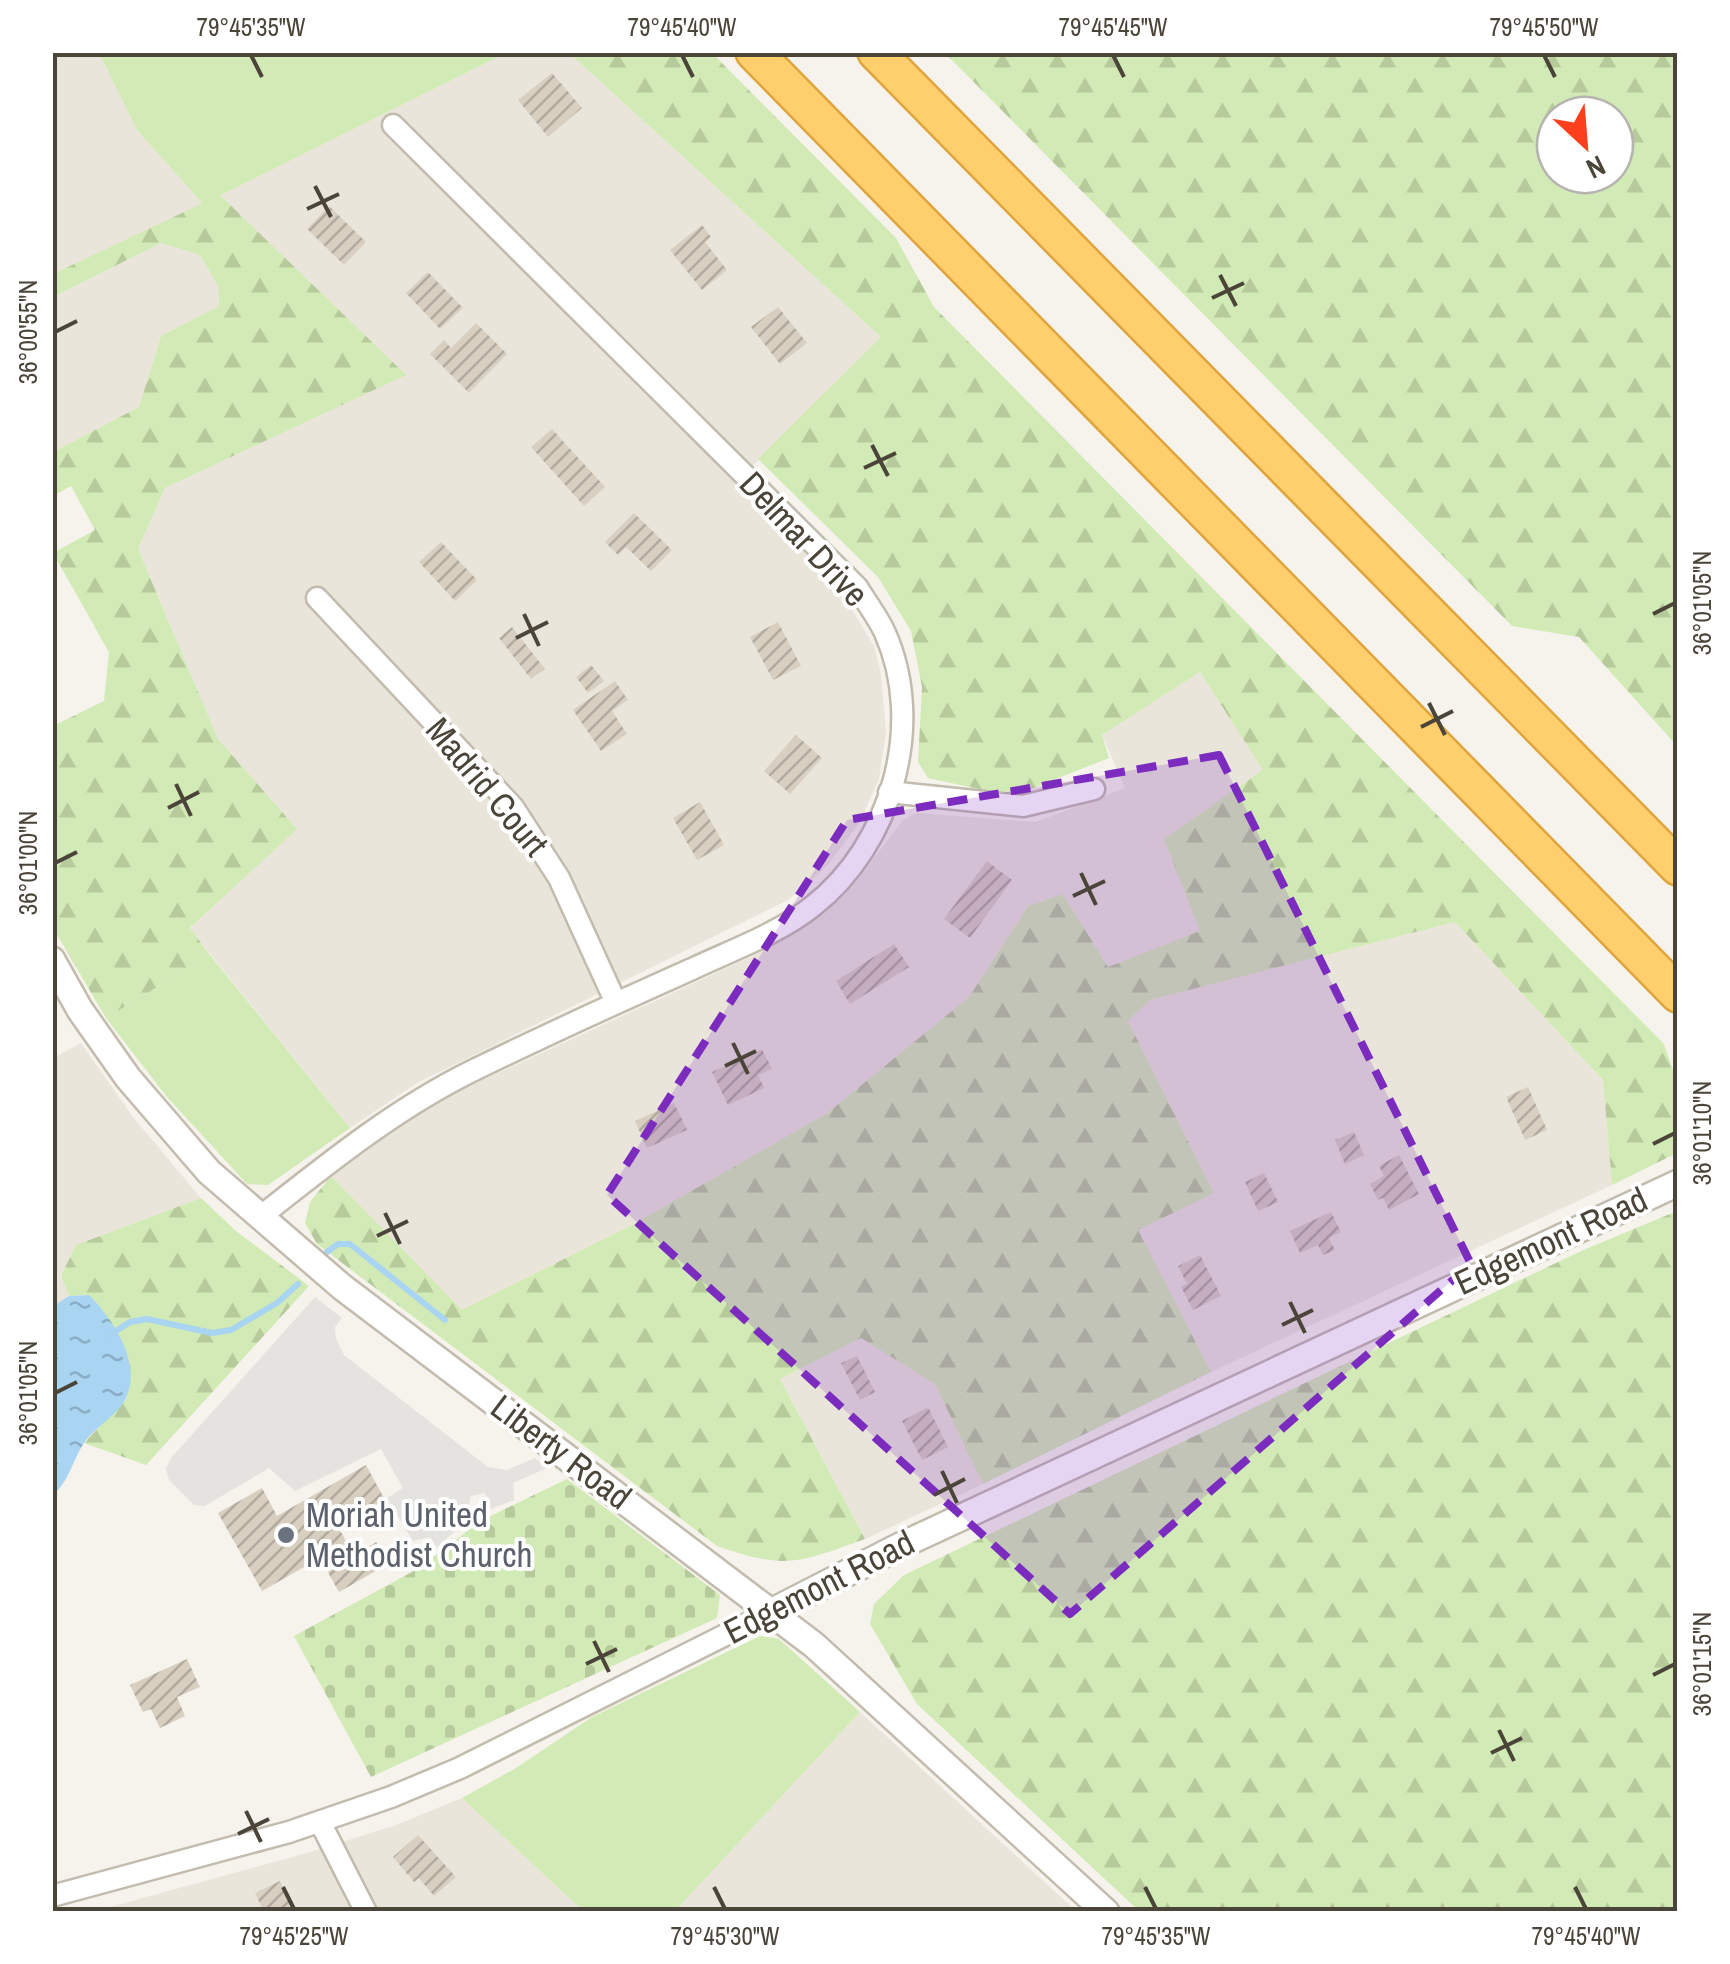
<svg xmlns="http://www.w3.org/2000/svg" width="1730" height="1964" viewBox="0 0 1730 1964" font-family="'Archivo Narrow',sans-serif">
	<defs>
		<pattern id="forest-firs" width="22" height="20" patternUnits="userSpaceOnUse" patternTransform="scale(2.5)"><rect width="22" height="20" fill="#d2eab5"/><path d="M5 1l3.5 6h-7zM16 11l3.5 6h-7z" fill="#b6ca9c"/></pattern>
		<pattern id="cemetery-stones" width="16" height="16" patternUnits="userSpaceOnUse" patternTransform="scale(2.5)"><rect width="16" height="16" fill="#d2eab5"/><path d="M2 7V4a2 2 0 0 1 4 0v3zM10 15v-3a2 2 0 0 1 4 0v3z" fill="#b6ca9c"/></pattern>
		<pattern id="water-ripples" width="26" height="14" patternUnits="userSpaceOnUse" patternTransform="scale(2.5)"><rect width="26" height="14" fill="#a9d4f2"/><path d="M2 4q2-2 4 0t4 0M15 11q2-2 4 0t4 0" fill="none" stroke="#8caec5"/></pattern>
		<pattern id="building-hatch" width="6" height="6" patternUnits="userSpaceOnUse" patternTransform="scale(2.5)"><rect width="6" height="6" fill="#d8cfc1"/><path d="M-1 1l2-2M0 6l6-6M5 7l2-2" fill="none" stroke="#b1aa9e"/></pattern>
	</defs>
	<rect width="100%" height="100%" fill="#f6f3ec"/>
	<path fill="#eae5da" d="M52,53H99L137,130L203,204L53,274Z
		M506,53H569L881,337L734,485L816,564L848,603L874,646L881,674L886,732L879,779L860,822L827,866L788,900L417,1083L350,1128L190,929L296,828L218,739L138,549L165,488L405,375L220,195Z
		M161,243L200,255L218,286L219,306L161,336L139,407L53,452V297Z
		M1200,672L1264,770L1164,839L1201,931L1108,967L1063,894L1028,906L969,997L826,1114L630,1226L461,1311L331,1176L390,1131L448,1096L753,956L803,928L859,878L903,820L917,813L1036,822L1125,788L1102,735Z
		M1455,922L1603,1080L1612,1185L1211,1372L1137,1229L1214,1193L1128,1021L1150,1000Z
		M81,1043L133,1117L201,1198L76,1245L61,1276L69,1296L53,1306V1058Z
		M861,1338L935,1383L983,1484L865,1539L780,1379Z
		M860,1712L1076,1911H675Z
		M462,1798L583,1911L92,1912L307,1853L396,1825Z"/>
	<path fill="#d2eab5" d="M99,53H506L203,204L137,130Z
		M210,955L350,1128L268,1185L247,1184L167,1097L106,1018Z
		M760,1636L779,1639L860,1712L675,1911H583L462,1798L516,1768L592,1717Z"/>
	<path fill="url(#forest-firs)" fill-rule="evenodd" d="M569,53H712L896,238L934,307L1664,1044L1677,1082V1153L1612,1185L1603,1080L1455,922L1150,1000L1128,1021L1214,1193L1138,1230L1211,1372L983,1484L935,1384L861,1338L780,1379L865,1539C798,1563 786,1570 717,1546L317,1244L305,1223L310,1202L331,1176L462,1310L630,1226L826,1114L969,997L1028,906L1063,894L1108,967L1200,931L1164,839L1263,770L1200,672L1102,735L1109,758L1023,792L988,791L928,778L918,762L922,687L911,631L878,577L758,459L881,337Z
		M945,53H1677V746L1579,637L1512,626ZM1555,115H1615V175H1555Z
		M220,195L406,375L165,488L138,549L218,739L297,829L190,928L210,955L106,1018L53,928V726L104,701L109,652L53,553L95,530L71,486L53,496V452L139,407L161,336L219,306L218,286L200,255L161,243L53,297V274Z
		M201,1198L236,1231L309,1286L146,1465L84,1443L127,1397L89,1295L69,1296L61,1276L76,1245Z
		M1677,1211V1911H1139L917,1704L870,1624L874,1604L904,1575L1581,1251Z"/>
	<path fill="url(#cemetery-stones)" d="M567,1479L720,1595L717,1618L371,1777L294,1636L421,1567L480,1521Z"/>
	<path fill="#e5e3e0" d="M315,1297L342,1318L335,1327L336,1339L344,1355L488,1467L507,1470L535,1458L547,1468L513,1483L514,1500L491,1509L485,1493L471,1496L469,1505L473,1514L437,1548L430,1537L413,1541L387,1498L403,1488L381,1449L295,1491L269,1468L205,1506L194,1505L169,1480L166,1469L171,1458Z"/>
	<path fill="url(#water-ripples)" d="M89,1295C112,1318 143,1363 126,1398C118,1415 95,1427 84,1443C72,1461 70,1480 53,1495V1306L69,1296Z"/>
	<g fill="none" stroke-linecap="round" stroke-linejoin="round">
		<path stroke="#a9d4f2" stroke-width="6" d="M327,1252L338,1244H350L445,1320
			M110,1335L130,1322L147,1319L212,1333L231,1330L277,1303L298,1284"/>
	</g>
	<path fill="url(#building-hatch)" d="M552,73L582,108L548,137L518,100Z
		M329,206L366,242L344,265L307,229Z
		M702,225L711,237L705,242L727,270L702,290L670,250Z
		M428,272L463,308L440,329L406,293Z
		M778,307L807,343L780,364L751,327Z
		M476,323L507,354L469,393L430,354L444,340L451,348Z
		M552,429L605,487L584,506L531,447Z
		M634,513L672,550L651,571L626,547L618,555L605,542Z
		M441,542L477,580L455,601L419,562Z
		M778,622L801,666L773,680L750,637Z
		M512,627L545,669L531,679L499,638Z
		M591,665L604,681L588,693L576,677Z
		M615,681L628,700L612,711L627,734L601,751L573,710Z
		M796,735L822,758L790,794L764,771Z
		M700,802L724,845L697,860L673,818Z
		M987,861L1012,880L970,938L944,919Z
		M894,944L909,967L850,1004L836,981Z
		M762,1049L772,1069L758,1075L764,1088L728,1105L712,1072Z
		M1528,1087L1547,1130L1525,1140L1506,1097Z
		M674,1103L687,1130L647,1148L635,1121Z
		M1354,1132L1364,1155L1345,1164L1335,1140Z
		M1399,1155L1419,1194L1389,1210L1383,1198L1378,1200L1370,1184L1384,1176L1379,1166Z
		M1264,1173L1278,1202L1258,1211L1245,1182Z
		M1331,1212L1341,1232L1329,1238L1335,1250L1323,1255L1318,1245L1300,1253L1290,1231Z
		M1200,1255L1221,1296L1193,1310L1181,1287L1187,1284L1178,1266Z
		M857,1356L875,1392L860,1400L841,1363Z
		M928,1407L948,1447L922,1460L902,1421Z
		M366,1465L385,1500L338,1527L354,1555L376,1542L388,1564L339,1592L320,1558L262,1591L218,1513L262,1488L277,1516Z
		M187,1659L200,1687L177,1697L185,1716L160,1728L151,1709L143,1712L130,1685Z
		M418,1835L456,1877L434,1896L419,1878L414,1882L393,1857Z
		M280,1881L294,1912H264L255,1893Z"/>
	<g fill="none" stroke-linecap="round" stroke-linejoin="round">
		<defs>
			<path id="minor" d="M317,598L513,807L559,878L616,1003
				M889,792L1023,806L1094,789
				M260,1217C327,1164 395,1109 472,1071C544,1036 618,1002 692,969C732,950 778,934 813,906C891,845 926,725 885,633C878,617 866,602 857,587L393,125
				M320,1822L366,1912
				M52,1896L289,1832L391,1797L460,1768L771,1612"/>
			<path id="tertiary" d="M52,960L80,1010L128,1078L209,1172L342,1287L814,1645L1106,1912
				M771,1612L900,1546L1678,1183"/>
			<path id="motorway" d="M754,52L1678,994
				M876,52L1678,867"/>
		</defs>
		<use href="#minor" stroke="#c2bbae" stroke-width="25"/>
		<use href="#tertiary" stroke="#c2bbae" stroke-width="30"/>
		<use href="#motorway" stroke="#e0a43c" stroke-width="40"/>
		<use href="#minor" stroke="#fff" stroke-width="20"/>
		<use href="#tertiary" stroke="#fff" stroke-width="25"/>
		<use href="#motorway" stroke="#ffcf6e" stroke-width="35"/>
	</g>
	<path fill="#7b2cbf" fill-opacity="0.2" stroke="#7b2cbf" stroke-width="8" stroke-dasharray="20 12" stroke-linejoin="round" d="M1219,755L1471,1264L1070,1614L607,1195L847,820Z"/>
	<path fill="none" stroke="#4b4439" stroke-width="4" d="M251,55L262,77M682,55L693,77M1113,55L1124,77M1544,55L1555,77M315,186L331,217M307,209L339,194M1220,275L1236,306M1212,298L1244,283M55,332L77,321M872,445L888,476M864,468L896,453M524,614L539,646M1653,614L1675,603M516,638L548,622M1429,703L1445,735M1421,727L1453,711M176,784L191,816M168,808L199,792M55,863L77,852M1081,873L1096,905M1073,896L1105,881M733,1043L748,1074M725,1066L756,1051M1653,1144L1675,1133M385,1213L400,1244M377,1236L408,1221M1290,1302L1305,1333M1282,1325L1313,1310M55,1393L77,1382M942,1471L957,1503M934,1495L965,1479M594,1641L609,1672M586,1664L617,1649M1653,1675L1675,1664M1499,1730L1514,1761M1491,1753L1522,1738M246,1811L261,1842M238,1834L269,1819M283,1887L294,1909M714,1887L725,1909M1145,1887L1156,1909M1575,1887L1586,1909"/>
	<circle fill="#6b7280" stroke="#fff" stroke-width="4" cx="286" cy="1535" r="10"/>
	<g text-anchor="middle" stroke-width="8" stroke-linejoin="round" paint-order="stroke">
		<g font-size="35" fill="#4b4439" stroke="#fff">
			<text transform="translate(804 539) rotate(47)" y="12">Delmar Drive</text>
			<text transform="translate(487 787) rotate(50)" y="12">Madrid Court</text>
			<text transform="translate(1551 1241) rotate(-25)" y="12">Edgemont Road</text>
			<text transform="translate(561 1452) rotate(37)" y="12">Liberty Road</text>
			<text transform="translate(819 1587) rotate(-27)" y="12">Edgemont Road</text>
		</g>
		<g font-size="35" fill="#5b616d" stroke="#fff" text-anchor="start">
			<text x="306" y="1527">Moriah United<tspan x="306" dy="40">Methodist Church</tspan></text>
		</g>
	</g>
	<rect width="1730" height="1964" fill="none" stroke="#ffffff" stroke-width="110"/>
	<g transform="translate(1585 145) rotate(154)"><circle r="48" fill="#ffffff" stroke="#b7b4b0" stroke-width="2.5"/>
	<path d="M0-8L18 38L0 25L-18 38Z" fill="#fc3f1d"/>
	<text y="-15" font-size="28" font-weight="bold" text-anchor="middle" fill="#4b4439">N</text>
	</g>
	<rect x="55" y="55" width="1620" height="1854" fill="none" stroke="#4b4439" stroke-width="4"/>
	<g font-size="25" text-anchor="middle" fill="#4b4439">
		<text x="251" y="36">79°45'35"W</text>
		<text x="682" y="36">79°45'40"W</text>
		<text x="1113" y="36">79°45'45"W</text>
		<text x="1544" y="36">79°45'50"W</text>
		<text transform="translate(28 332) rotate(-90)" y="9">36°00'55"N</text>
		<text transform="translate(1702 603) rotate(-90)" y="9">36°01'05"N</text>
		<text transform="translate(28 863) rotate(-90)" y="9">36°01'00"N</text>
		<text transform="translate(1702 1133) rotate(-90)" y="9">36°01'10"N</text>
		<text transform="translate(28 1393) rotate(-90)" y="9">36°01'05"N</text>
		<text transform="translate(1702 1664) rotate(-90)" y="9">36°01'15"N</text>
		<text x="294" y="1945">79°45'25"W</text>
		<text x="725" y="1945">79°45'30"W</text>
		<text x="1156" y="1945">79°45'35"W</text>
		<text x="1586" y="1945">79°45'40"W</text>
	</g>
</svg>
